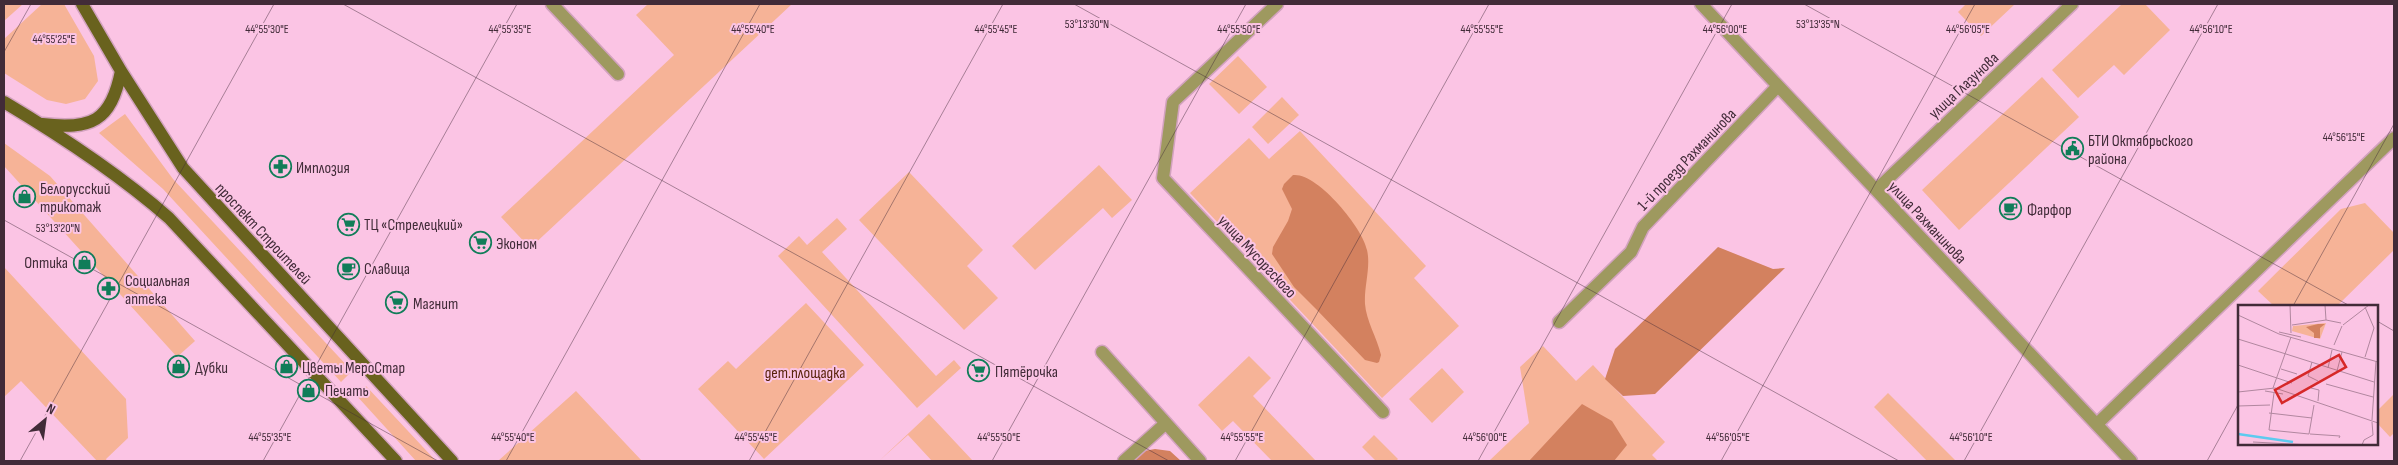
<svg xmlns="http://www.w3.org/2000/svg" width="2398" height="465" viewBox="0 0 2398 465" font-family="'Sofia Sans Condensed',sans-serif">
	<rect width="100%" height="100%" fill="#fbc4e4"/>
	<path fill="#f6b397" d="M4,4H23L4,21Z
		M42,4H64L94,56L98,81L85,99L66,104L47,100L4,73V39Z
		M648,4H792L530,248L501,217L674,55L636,15Z
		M1966,4H2015L1981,36L1958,12Z
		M2122,4H2145L2170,30L2124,75L2114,65L2078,98L2052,70Z
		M1238,56L1267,87L1239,114L1209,84Z
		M2042,77L2079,117L1959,230L1922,190Z
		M1282,97L1299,115L1268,144L1252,127Z
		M125,114L173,179L352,371L341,382L163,189L99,133Z
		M1300,131L1426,266L1414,278L1459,326L1382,398L1190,193L1249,138L1269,159Z
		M4,143L50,176L195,341L177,357L4,166Z
		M1099,165L1132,200L1112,218L1103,208L1035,270L1012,246Z
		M909,172L983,250L967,266L998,298L964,330L859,220Z
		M2365,203L2394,233V250L2337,306H2274L2258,291L2341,209Z
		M837,218L847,229L822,252L936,376L954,360L961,368L917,408L778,256L799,236L807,245Z
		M4,267L126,399L128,438L106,459L107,461H97L21,381L4,397Z
		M806,303L864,365L764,459L698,389L728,361L736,369Z
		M1543,346L1576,381L1593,365L1665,442L1652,455L1658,461H1489L1529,423L1520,367Z
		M1249,356L1271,378L1253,396L1316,461H1272L1233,421L1222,431L1198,405Z
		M1442,368L1464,392L1432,423L1409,399Z
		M366,386L436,461H416L356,395Z
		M576,391L642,461H498Z
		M1888,393L1956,461H1927L1874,407Z
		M2394,394V433L2390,437L2377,423V411Z
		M929,414L973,461H932L908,435L879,461Z
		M1374,435L1398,459L1396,461H1376L1362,447Z"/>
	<path fill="#d3815f" d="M1293,175C1317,172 1363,228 1367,250C1371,267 1364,286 1365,304C1366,320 1377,338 1381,355L1379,362L1377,363L1365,360L1316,309L1294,287L1272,254L1273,247L1288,221L1292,209L1282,189L1284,184Z
		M1718,247L1773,269L1785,268L1655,394L1623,396L1605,379L1615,349Z
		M1582,404L1612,421L1627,445L1614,461H1529Z
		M1155,449L1170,451L1181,461H1133L1144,451Z"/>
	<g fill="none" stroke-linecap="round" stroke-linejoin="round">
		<defs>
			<path id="minor" d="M552,4L618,74
				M1277,4L1173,102L1163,178L1383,412
				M1701,4L2131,461
				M1876,190L2072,4
				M1559,322L1631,252L1643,227L1778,86
				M1102,352L1200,461
				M2097,424L2394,138
				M1124,461L1166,423"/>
			<path id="major" d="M82,4L121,71L183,168L452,461
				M4,102C61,136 119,174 169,218L396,461
				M42,124C91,130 111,122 121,71"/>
		</defs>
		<use href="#minor" stroke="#d2a2be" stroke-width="15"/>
		<use href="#major" stroke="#d2a2be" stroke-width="15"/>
		<use href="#minor" stroke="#9e995f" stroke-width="12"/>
		<use href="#major" stroke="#69621e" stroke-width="12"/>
	</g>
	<path fill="none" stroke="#412b38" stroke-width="1" stroke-opacity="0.45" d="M343,4L1169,461M1074,4L1899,461M1804,4L2350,306M4,52L31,4M4,220L438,461M2293,306L2394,124M2377,321L2394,331M20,461L274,4M263,461L517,4M506,461L760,4M749,461L1003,4M992,461L1246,4M1235,461L1489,4M1478,461L1732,4M1721,461L1975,4M1964,461L2218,4M2207,461L2239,403"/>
	<defs>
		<symbol id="civic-ring" viewBox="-11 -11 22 22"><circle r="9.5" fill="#fbc4e4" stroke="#117d59" stroke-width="1.5"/><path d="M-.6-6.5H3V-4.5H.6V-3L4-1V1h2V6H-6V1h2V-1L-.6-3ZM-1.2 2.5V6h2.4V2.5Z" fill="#117d59"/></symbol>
		<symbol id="pharmacy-ring" viewBox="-11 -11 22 22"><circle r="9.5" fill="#fbc4e4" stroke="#117d59" stroke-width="1.5"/><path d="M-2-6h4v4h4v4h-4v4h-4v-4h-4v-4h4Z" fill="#117d59"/></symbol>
		<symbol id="shop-ring" viewBox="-11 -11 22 22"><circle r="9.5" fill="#fbc4e4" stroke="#117d59" stroke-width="1.5"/><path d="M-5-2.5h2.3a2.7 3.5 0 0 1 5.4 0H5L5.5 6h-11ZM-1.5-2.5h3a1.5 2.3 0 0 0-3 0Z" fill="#117d59"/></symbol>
		<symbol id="cafe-ring" viewBox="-11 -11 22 22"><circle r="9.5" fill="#fbc4e4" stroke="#117d59" stroke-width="1.5"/><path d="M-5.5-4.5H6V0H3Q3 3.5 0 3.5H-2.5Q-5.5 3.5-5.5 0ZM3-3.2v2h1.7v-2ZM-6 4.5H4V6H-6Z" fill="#117d59"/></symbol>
		<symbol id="supermarket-ring" viewBox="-11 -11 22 22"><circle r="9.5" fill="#fbc4e4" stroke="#117d59" stroke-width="1.5"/><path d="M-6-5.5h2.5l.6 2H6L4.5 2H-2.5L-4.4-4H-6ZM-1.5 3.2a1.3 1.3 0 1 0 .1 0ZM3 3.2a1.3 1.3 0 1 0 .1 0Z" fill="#117d59"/></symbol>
	</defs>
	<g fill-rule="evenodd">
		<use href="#civic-ring" x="2060" y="136" width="25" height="25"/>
		<use href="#pharmacy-ring" x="268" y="154" width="25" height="25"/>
		<use href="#shop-ring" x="12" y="184" width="25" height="25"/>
		<use href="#cafe-ring" x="1998" y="196" width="25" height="25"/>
		<use href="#supermarket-ring" x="336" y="212" width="25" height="25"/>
		<use href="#supermarket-ring" x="468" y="230" width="25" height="25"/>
		<use href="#shop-ring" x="72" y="250" width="25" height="25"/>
		<use href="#cafe-ring" x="336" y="256" width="25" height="25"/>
		<use href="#pharmacy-ring" x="96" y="276" width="25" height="25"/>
		<use href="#supermarket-ring" x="384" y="290" width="25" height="25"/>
		<use href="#shop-ring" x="166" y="354" width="25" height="25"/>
		<use href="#shop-ring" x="274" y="354" width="25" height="25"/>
		<use href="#supermarket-ring" x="966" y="358" width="25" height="25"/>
		<use href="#shop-ring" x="296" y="378" width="25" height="25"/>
	</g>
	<g text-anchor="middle" stroke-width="4" stroke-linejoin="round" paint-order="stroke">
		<g font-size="16" fill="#412b38" stroke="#fbc4e4">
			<text transform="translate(1963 85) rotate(-43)" y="6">улица Глазунова</text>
			<text transform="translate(1686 159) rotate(-46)" y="6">1-й проезд Рахманинова</text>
			<text transform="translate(1928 222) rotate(47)" y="6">улица Рахманинова</text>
			<text transform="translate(264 233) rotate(47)" y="6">проспект Строителей</text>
			<text transform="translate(1258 256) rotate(47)" y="6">улица Мусоргского</text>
		</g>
		<g font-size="16" fill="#412b38" stroke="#fbc4e4" text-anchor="start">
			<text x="2088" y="146">БТИ Октябрьского<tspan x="2088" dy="18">района</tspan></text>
			<text x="296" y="173">Имплозия</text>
			<text x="40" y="194">Белорусский<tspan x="40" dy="18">трикотаж</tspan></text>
			<text x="2027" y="215">Фарфор</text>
			<text x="364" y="230">ТЦ «Стрелецкий»</text>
			<text x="496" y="249">Эконом</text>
			<text x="68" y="268" text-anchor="end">Оптика</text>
			<text x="364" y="274">Славица</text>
			<text x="125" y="286">Социальная<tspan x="125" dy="18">аптека</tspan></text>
			<text x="413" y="309">Магнит</text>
			<text x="195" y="373">Дубки</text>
			<text x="302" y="373">Цветы МероСтар</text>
			<text x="995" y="377">Пятёрочка</text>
			<text x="325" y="396">Печать</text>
		</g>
		<g font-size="16" fill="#58230a" stroke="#fbc4e4">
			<text x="805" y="378">дет.площадка</text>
		</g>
	</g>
	<g transform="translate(2238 305)">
		<rect width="140" height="140" fill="#fbc4e4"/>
		<path d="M88,18L82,34L54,26L55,21Z" fill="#f6b397"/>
		<path d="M80,19H87L82,23V33H76V28L68,22Z" fill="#d3815f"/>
		<path fill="none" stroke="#5dcaef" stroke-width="2.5" d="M0,129L55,137"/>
		<path fill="none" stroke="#b1879f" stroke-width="1" d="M52,0L53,28M87,0L88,15M0,10L41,29L140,57M88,15L103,18M54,20L88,15M105,20L131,0M41,27L63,32M0,34L48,49M96,40L104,21M48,49L136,77M127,52L136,23L127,2M74,57L70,71L80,76M0,60L54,78M90,63L94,45M43,64L59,69M99,66L104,47M88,79L135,92M35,83L53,32M73,83L81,85L80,96M27,86L45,89M0,87L37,83L140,118M36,88L31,125L71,129L76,100M0,101L32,100M31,108L74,113M134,115L138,56M72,129L102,131L101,133M15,137L72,140M124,140L126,135L135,130L134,117"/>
		<path fill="#d62828" fill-opacity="0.15" stroke="#d62828" stroke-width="2.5" d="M101,50L108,62L44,98L37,85Z"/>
		<rect width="140" height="140" fill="none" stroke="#412b38" stroke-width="2.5"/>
	</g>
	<g font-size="12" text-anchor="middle" fill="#412b38" stroke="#fbc4e4" stroke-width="4" stroke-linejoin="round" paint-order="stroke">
		<text x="1087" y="28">53°13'30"N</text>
		<text x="1818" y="28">53°13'35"N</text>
		<text x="267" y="33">44°55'30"E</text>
		<text x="510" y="33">44°55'35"E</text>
		<text x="753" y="33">44°55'40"E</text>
		<text x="996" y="33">44°55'45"E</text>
		<text x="1239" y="33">44°55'50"E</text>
		<text x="1482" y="33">44°55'55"E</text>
		<text x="1725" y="33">44°56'00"E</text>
		<text x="1968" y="33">44°56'05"E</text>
		<text x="2211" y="33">44°56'10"E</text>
		<text x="54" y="43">44°55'25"E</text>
		<text x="2344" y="141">44°56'15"E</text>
		<text x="58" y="232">53°13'20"N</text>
		<text x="270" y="441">44°55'35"E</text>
		<text x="513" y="441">44°55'40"E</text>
		<text x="756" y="441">44°55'45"E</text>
		<text x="999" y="441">44°55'50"E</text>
		<text x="1242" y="441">44°55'55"E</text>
		<text x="1485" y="441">44°56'00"E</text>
		<text x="1728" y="441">44°56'05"E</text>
		<text x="1971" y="441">44°56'10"E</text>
	</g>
	<rect width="2398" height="465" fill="none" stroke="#412b38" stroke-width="10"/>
	<g transform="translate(45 420) rotate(29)" stroke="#fbc4e4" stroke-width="4" paint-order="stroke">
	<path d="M0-4L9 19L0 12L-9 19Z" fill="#412b38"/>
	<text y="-8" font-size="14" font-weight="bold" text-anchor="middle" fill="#412b38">N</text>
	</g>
</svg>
